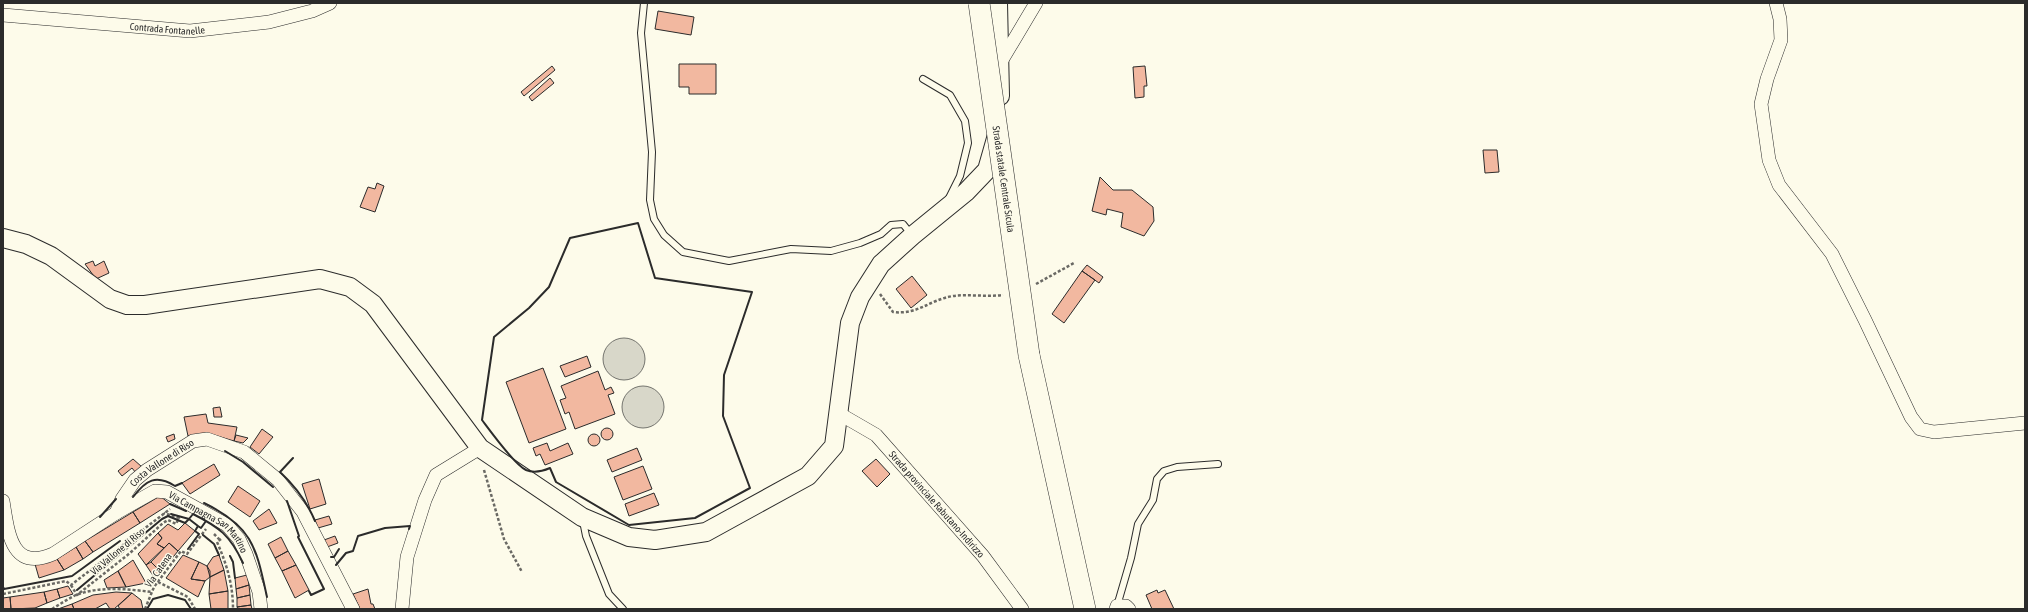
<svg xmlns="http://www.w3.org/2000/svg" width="2028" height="612" viewBox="0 0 2028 612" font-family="'Asap Condensed',sans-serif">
	<rect width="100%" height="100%" fill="#fdfbea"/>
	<path fill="#d8d7c9" stroke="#74746e" d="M603 359a21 21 0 1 1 42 0a21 21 0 1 1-42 0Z
		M622 407a21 21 0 1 1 42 0a21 21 0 1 1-42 0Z"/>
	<path fill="#f2b8a0" stroke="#2b2b2b" d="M658,11L694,17L691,35L655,29Z
		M679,64H716V94H689V87H679Z
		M552,66L555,70L524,96L521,92Z
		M1145,66L1147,86H1144V97L1135,98L1133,67Z
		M550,78L554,83L532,101L529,97Z
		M1483,150H1497L1499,172L1485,173Z
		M1100,177L1113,190H1132L1153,207L1154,221L1144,236L1121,227L1123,213L1107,209L1106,215L1092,211Z
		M377,183L384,186L375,212L360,207L368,187L375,189Z
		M93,261L95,266L104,261L109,273L96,279L85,264Z
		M1087,265L1103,277L1099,283L1082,271Z
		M1082,271L1095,280L1064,323L1052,314Z
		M912,276L927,295L911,308L896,289Z
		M587,356L591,367L565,377L560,366Z
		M543,368L566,429L529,443L506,382Z
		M598,371L605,390L611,387L614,393L608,395L615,414L575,429L569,412L565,414L560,400L566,398L561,386Z
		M220,407L222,417H214L213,408Z
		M206,414L208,423L237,427L234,441L207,433L188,436L184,417Z
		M601 434a6 6 0 1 1 12 0a6 6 0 1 1-12 0Z
		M262,429L273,437L259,454L250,447Z
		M588 440a6 6 0 1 1 12 0a6 6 0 1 1-12 0Z
		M174,434L175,439L168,442L166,437Z
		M236,435L248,438L243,443L234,441Z
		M547,443L550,451L568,443L573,454L545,465L540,454L536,456L533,448Z
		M637,448L642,460L612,472L607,460Z
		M133,459L142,467L136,473L132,468L122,476L118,471Z
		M876,459L890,474L877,487L862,471Z
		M214,464L220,475L190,494L182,483Z
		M643,466L652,489L623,500L614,477Z
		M319,479L326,504L310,509L302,484Z
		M238,486L260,501L250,517L228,502Z
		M654,493L659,505L629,516L625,504Z
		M160,496L170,504L140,523L133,512Z
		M269,509L277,523L259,530L253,521Z
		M133,512L140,523L93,552L85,541Z
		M329,516L332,524L318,528L315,520Z
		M185,523L195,531L178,551L169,543L164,548L157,544L162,538L158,533L168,524L178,530Z
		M158,533L162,538L157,544L164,548L146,565L138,554Z
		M335,536L338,543L327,547L324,540Z
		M281,537L288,551L275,558L268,544Z
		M85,541L93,552L83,559L76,547Z
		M169,543L178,551L161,572L151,562Z
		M76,547L83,559L64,570L57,559Z
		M288,551L296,565L282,571L275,558Z
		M183,555L199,562L191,579L205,581L198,597L166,578Z
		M219,555L224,570L210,577L207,566L213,557Z
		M57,559L64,570L39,578L35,564Z
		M133,560L146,583L126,587L118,571Z
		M151,562L161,572L154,577L146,565Z
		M199,562L207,566L210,571V577L205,581L191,579Z
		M296,565L309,590L295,598L282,571Z
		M224,570L228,591L209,594L210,577Z
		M118,571L126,587L107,588L104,580Z
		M247,575L249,585L236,589L235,578Z
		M249,585L250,595L237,598L236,589Z
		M68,586L73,594L60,598L57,589Z
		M57,589L60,598L47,603L44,592Z
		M368,589L371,604H373L375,609H360L353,594Z
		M1157,590L1158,593L1165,590L1174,609H1152L1146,595Z
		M228,591V609H211L209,594Z
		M44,592L47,603L35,608L11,609L10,597Z
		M116,592L132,593L114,609H110L106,603L95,609H74L72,604L93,595Z
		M132,593L141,600L143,609H120L118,606Z
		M250,595L251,605L237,607V598Z
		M10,597L11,609H3V598Z
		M72,604L74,609H58Z
		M251,605L252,609H238L237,607Z"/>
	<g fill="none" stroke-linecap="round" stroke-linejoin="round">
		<defs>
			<path id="service" d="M644,3L641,33L652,152L650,200L654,219L664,235L683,252L729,261L791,249L831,251L860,243L881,234L891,225L903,224L911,234
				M923,79L950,95L965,121L968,143L960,176L949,198
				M583,521L586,536L609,594L623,609
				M1117,606L1131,558L1138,524L1153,500L1157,479L1164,471L1177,467L1218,464"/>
			<g id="minor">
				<path d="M1776,3L1780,19L1781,40L1767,79L1761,104L1769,160L1779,185L1832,254L1865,320L1911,417L1920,429L1934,432L2025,423"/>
				<path id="s1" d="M3,15L190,31L269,22L312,11L330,3"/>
				<path d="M999,65L1036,3"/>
				<path id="s2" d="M838,413L876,435L983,556L1022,609"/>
				<path id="s3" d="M3,501C8,532 11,572 53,554L116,513L122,499L135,480L147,470L193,441L207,439L244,452L278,480L303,512L353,609"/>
				<path id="s4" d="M116,513L155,491L167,492L227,525L239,539L246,554L259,592L261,609"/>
				<path d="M402,609L407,557L425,500L436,475L480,448"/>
				<path d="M1116,609L1117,606H1126L1129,609"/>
			</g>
			<path id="secondary" d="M998,3L1000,96
				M3,238L26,244L51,256L110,299L127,305H145L320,279L350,287L373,304L480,448L582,517L629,537L655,540L706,532L808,476L834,446L850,323L860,297L881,264L912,236L966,192L987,170L997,135"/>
			<path id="primary" d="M1029,355L1085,609"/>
		</defs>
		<use href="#service" stroke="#2b2b2b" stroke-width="8"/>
		<use href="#minor" stroke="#2b2b2b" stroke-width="14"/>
		<use href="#secondary" stroke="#2b2b2b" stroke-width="20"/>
		<use href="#primary" stroke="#2b2b2b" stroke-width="22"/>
		<path stroke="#6a6964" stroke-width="2.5" stroke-dasharray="3 2" stroke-linecap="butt" d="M1036,284L1074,263
			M880,294L893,312C918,315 929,300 953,296C968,294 986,297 1003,295
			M484,470L504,539L522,572
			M214,534L220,540
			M221,539L217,542C227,565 233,585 233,609
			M158,582L188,597L195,609
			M71,585L77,595L130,553L163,523L168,520L176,524L179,518L164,513
			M3,594L66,581L71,585L170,509
			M52,609C60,604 68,599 76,595C99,586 128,589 152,592
			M145,609L154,587L181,551L187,554L206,529"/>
		<use href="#service" stroke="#fdfbea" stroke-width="6"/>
		<use href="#minor" stroke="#fdfbea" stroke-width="13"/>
		<use href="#secondary" stroke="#fdfbea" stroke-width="18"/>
		<use href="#primary" stroke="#fdfbea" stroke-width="21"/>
		<defs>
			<g id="primary-bridge">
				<path id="s5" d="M979,3L1029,355"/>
			</g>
		</defs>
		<use href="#primary-bridge" stroke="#2b2b2b" stroke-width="22" stroke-linecap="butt"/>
		<use href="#primary-bridge" stroke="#fdfbea" stroke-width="21"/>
		<path stroke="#2b2b2b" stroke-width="2" d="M638,223L655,278L752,292L724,375L723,416L750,488L695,518L629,525L556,482L550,468C543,471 533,473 526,470C514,464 491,432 482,420L494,337L529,308L549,287L570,238Z
			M225,451L243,462L273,487
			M293,458L280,472C294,485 307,502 315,521
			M133,497C146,480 156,474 175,486L182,483
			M287,501L299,536L298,537L324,589L311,595L309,591
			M204,503C253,527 256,547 267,597
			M170,504L186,511
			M171,514L189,519L193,514C219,527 230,535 243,563
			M100,517L116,499
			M203,535L214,544L219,555
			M188,549L199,534L195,531L198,526L201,528L206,521
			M230,556L233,562L235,578
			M331,557H334L339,549
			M336,565L346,553L353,551L358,536L385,528L410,526L409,529
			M3,587L4,589L72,576L120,541
			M77,590L162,519L168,516L185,523L189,519L198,526
			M147,609L153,599L168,595L185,600L191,609"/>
	</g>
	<g text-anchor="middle" stroke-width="3" stroke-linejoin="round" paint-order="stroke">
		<g font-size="10" fill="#2b2b2b" stroke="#fdfbea">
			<text dy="4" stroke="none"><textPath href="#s1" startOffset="165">Contrada Fontanelle</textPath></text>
			<text dy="4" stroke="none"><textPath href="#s5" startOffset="178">Strada statale Centrale Sicula</textPath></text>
			<text dy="4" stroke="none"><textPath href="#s3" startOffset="236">Costa Vallone di Riso</textPath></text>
			<text dy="4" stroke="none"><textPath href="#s2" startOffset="136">Strada provinciale Rabutano-Indirizzo</textPath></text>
			<text dy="4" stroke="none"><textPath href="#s4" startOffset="109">Via Campagna San Martino</textPath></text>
			<text transform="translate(117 551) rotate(-40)" y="4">Via Vallone di Riso</text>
			<text transform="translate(158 570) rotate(-55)" y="4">Via Catena</text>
		</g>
	</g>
	<rect width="2028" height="612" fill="none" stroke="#2b2b2b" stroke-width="8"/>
</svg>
